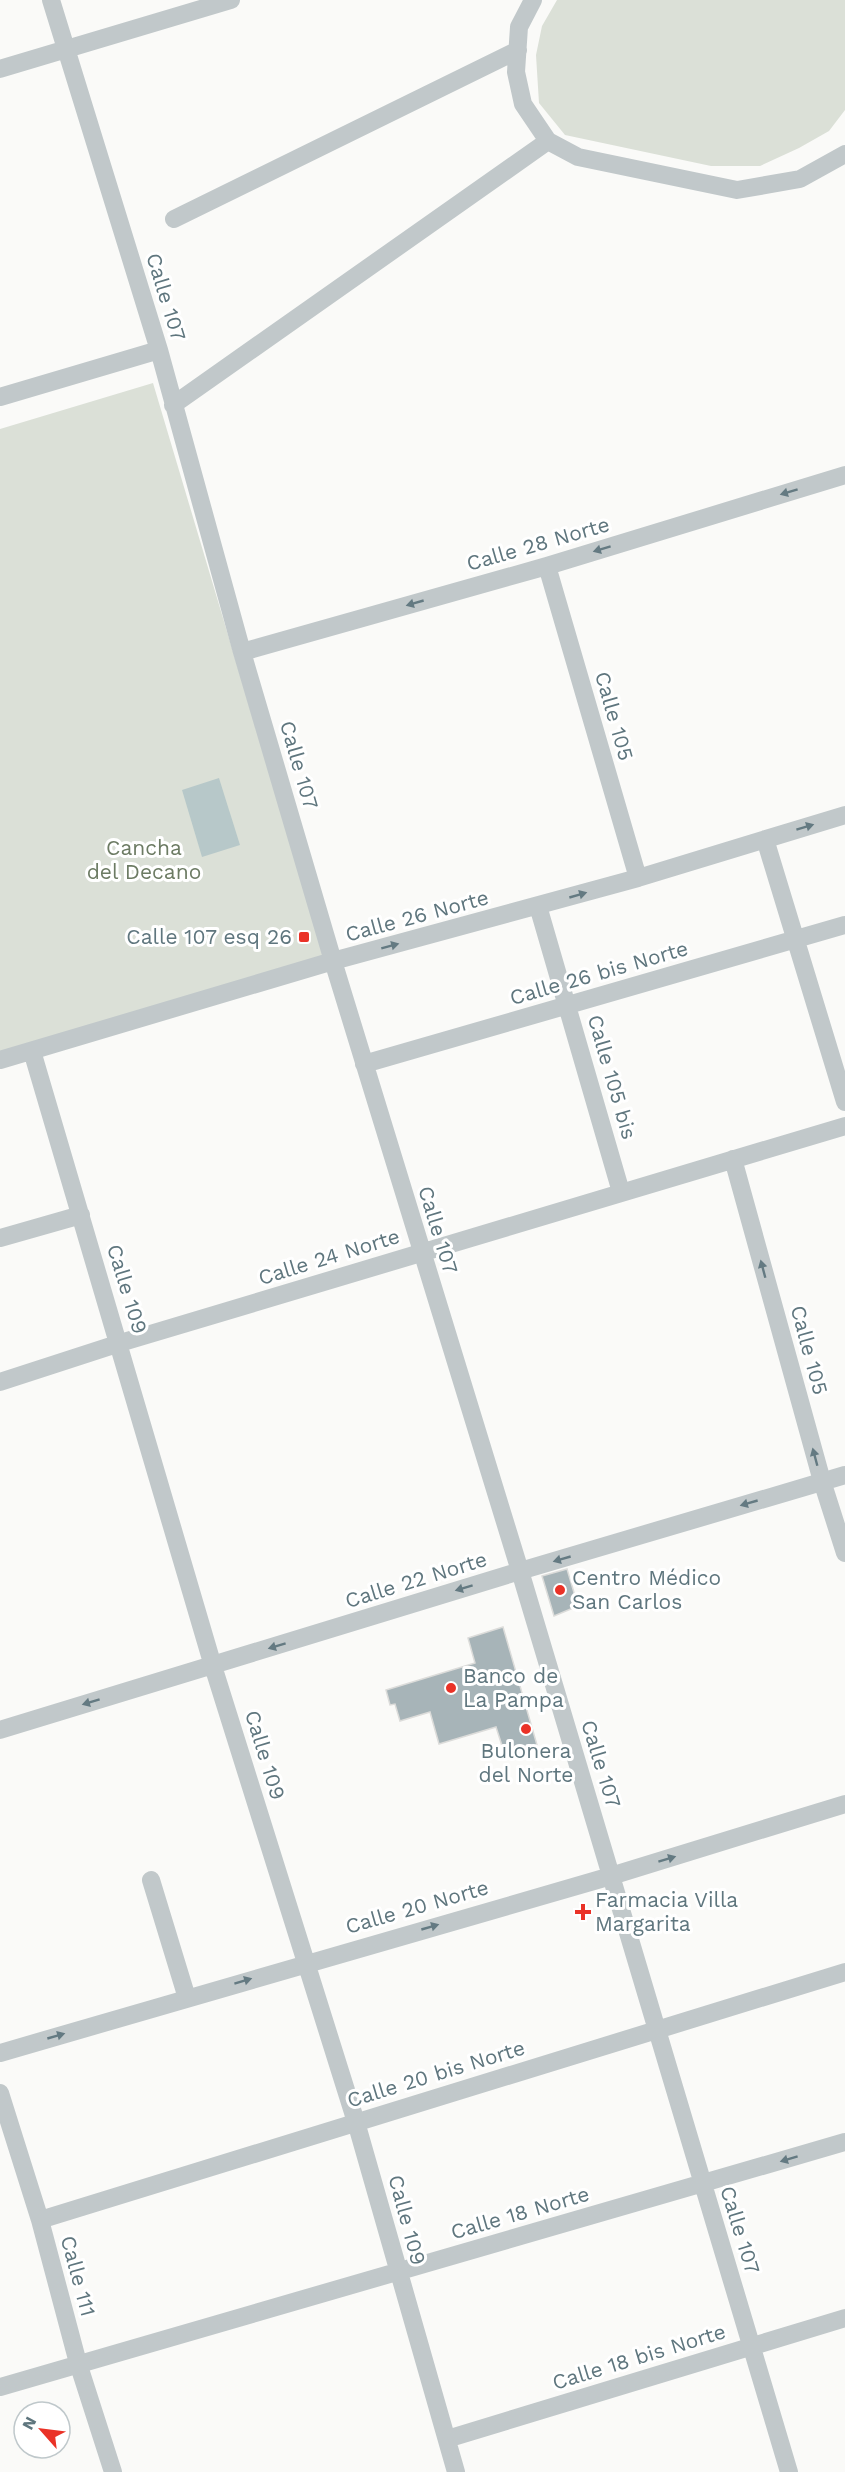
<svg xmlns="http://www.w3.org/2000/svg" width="845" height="2472" viewBox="0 0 845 2472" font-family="'Work Sans',sans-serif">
	<rect width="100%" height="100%" fill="#fafaf8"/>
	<path fill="#dbe0d7" d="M557,0H845V110L829,131L799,148L760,166H711L565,135L539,103L536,55L542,26Z
		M153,383L324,957L0,1055V429Z"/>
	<path fill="#b7c8c9" d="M219,778L240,845L202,857L182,790Z"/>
	<path fill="#a7b4b8" stroke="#dcdcda" stroke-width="1.5" d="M567,1569L578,1606L554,1616L542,1576Z
		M503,1627L537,1745L505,1755L496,1727L439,1744L430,1712L400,1721L395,1704L390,1705L386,1690L475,1663L468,1638Z"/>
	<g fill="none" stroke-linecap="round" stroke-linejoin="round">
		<path stroke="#c1c8ca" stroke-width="18" d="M51,0L159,350L242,652L333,961L520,1571L789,2472
			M533,0L519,27L516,72L523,104L548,141L578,157L737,190L800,179L845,154
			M0,69L231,0
			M174,219L518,50
			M0,397L159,350
			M173,405L548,141
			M547,566L638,878
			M242,652L547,566L845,475
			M765,839L845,1102
			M538,906L621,1192
			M32,1051L213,1666L356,2122L456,2472
			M0,1060L333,961L638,878L845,815
			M364,1064L845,925
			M733,1159L822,1481L845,1553
			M0,1238L81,1215
			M0,1382L120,1343L845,1126
			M0,1730L520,1571L845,1475
			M151,1880L187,1998
			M0,2053L611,1876L845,1804
			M0,2093L40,2220L78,2363L113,2472
			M40,2220L845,1972
			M0,2387L845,2142
			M447,2439L845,2318"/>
	</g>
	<defs><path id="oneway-solid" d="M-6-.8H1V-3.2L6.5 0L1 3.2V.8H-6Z" transform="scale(1.5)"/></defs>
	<g fill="#647a82">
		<use href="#oneway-solid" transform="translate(789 492) rotate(163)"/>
		<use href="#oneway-solid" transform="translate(602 549) rotate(163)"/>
		<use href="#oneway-solid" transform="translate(415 603) rotate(164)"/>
		<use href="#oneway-solid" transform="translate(805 827) rotate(-17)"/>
		<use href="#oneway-solid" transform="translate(578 895) rotate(-16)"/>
		<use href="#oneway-solid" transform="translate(390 946) rotate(-15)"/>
		<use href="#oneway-solid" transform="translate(763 1269) rotate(-105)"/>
		<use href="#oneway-solid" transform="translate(815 1457) rotate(-105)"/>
		<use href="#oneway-solid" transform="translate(749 1503) rotate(164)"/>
		<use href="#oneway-solid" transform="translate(562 1559) rotate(164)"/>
		<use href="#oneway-solid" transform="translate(464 1588) rotate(163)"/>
		<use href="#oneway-solid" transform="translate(277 1646) rotate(163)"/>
		<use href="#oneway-solid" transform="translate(91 1702) rotate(163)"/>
		<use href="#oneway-solid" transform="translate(667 1859) rotate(-17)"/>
		<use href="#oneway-solid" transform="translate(430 1927) rotate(-16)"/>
		<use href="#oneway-solid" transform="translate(243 1981) rotate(-17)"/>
		<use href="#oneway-solid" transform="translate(56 2036) rotate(-16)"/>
		<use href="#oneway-solid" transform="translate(789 2159) rotate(163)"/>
	</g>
	<g fill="#ea3227" stroke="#fff" stroke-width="2">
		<rect x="298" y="931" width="12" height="12" rx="3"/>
		<circle cx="560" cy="1590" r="6"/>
		<circle cx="451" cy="1688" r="6"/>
		<circle cx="526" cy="1729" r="6"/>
		<path d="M580 1903h6v6h6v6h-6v6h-6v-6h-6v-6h6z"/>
	</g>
	<g text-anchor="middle" stroke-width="6" stroke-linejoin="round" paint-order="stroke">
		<g font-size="21" fill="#5f767e" stroke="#fff">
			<text transform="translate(166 297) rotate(73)" y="7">Calle 107</text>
			<text transform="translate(538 544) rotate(-16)" y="7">Calle 28 Norte</text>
			<text transform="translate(614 716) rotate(74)" y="7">Calle 105</text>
			<text transform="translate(299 765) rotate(74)" y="7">Calle 107</text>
			<text transform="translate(417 916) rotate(-15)" y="7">Calle 26 Norte</text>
			<text transform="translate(599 973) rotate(-16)" y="7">Calle 26 bis Norte</text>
			<text transform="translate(612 1077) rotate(74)" y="7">Calle 105 bis</text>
			<text transform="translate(438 1230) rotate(73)" y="7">Calle 107</text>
			<text transform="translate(329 1257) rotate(-17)" y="7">Calle 24 Norte</text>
			<text transform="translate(127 1289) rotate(73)" y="7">Calle 109</text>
			<text transform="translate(809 1350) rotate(75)" y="7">Calle 105</text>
			<text transform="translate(416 1580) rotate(-17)" y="7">Calle 22 Norte</text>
			<text transform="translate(265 1755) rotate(73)" y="7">Calle 109</text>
			<text transform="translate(601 1764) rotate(73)" y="7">Calle 107</text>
			<text transform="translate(417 1907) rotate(-16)" y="7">Calle 20 Norte</text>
			<text transform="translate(436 2074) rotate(-17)" y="7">Calle 20 bis Norte</text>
			<text transform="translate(520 2213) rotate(-16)" y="7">Calle 18 Norte</text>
			<text transform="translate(407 2220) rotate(75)" y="7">Calle 109</text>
			<text transform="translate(740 2230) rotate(73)" y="7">Calle 107</text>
			<text transform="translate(78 2276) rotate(75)" y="7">Calle 111</text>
			<text transform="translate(639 2357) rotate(-17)" y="7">Calle 18 bis Norte</text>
		</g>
		<g font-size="21" fill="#6c7b63" stroke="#fff">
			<text x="144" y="855">Cancha<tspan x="144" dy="24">del Decano</tspan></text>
		</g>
		<g font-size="21" fill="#5f767e" stroke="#fff" text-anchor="start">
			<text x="292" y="944" text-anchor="end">Calle 107 esq 26</text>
			<text x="572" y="1585">Centro Médico<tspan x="572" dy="24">San Carlos</tspan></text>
			<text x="463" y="1683">Banco de<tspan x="463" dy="24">La Pampa</tspan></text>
			<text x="526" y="1758" text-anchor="middle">Bulonera<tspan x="526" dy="24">del Norte</tspan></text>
			<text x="595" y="1907">Farmacia Villa<tspan x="595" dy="24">Margarita</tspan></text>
		</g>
	</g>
	<g transform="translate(42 2430) rotate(298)"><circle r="28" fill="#ffffff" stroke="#bfc8cb" stroke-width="1.5"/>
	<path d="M0-4.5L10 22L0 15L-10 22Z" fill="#ea3227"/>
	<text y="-9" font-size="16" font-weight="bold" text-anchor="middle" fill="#5f767e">N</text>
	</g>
</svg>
